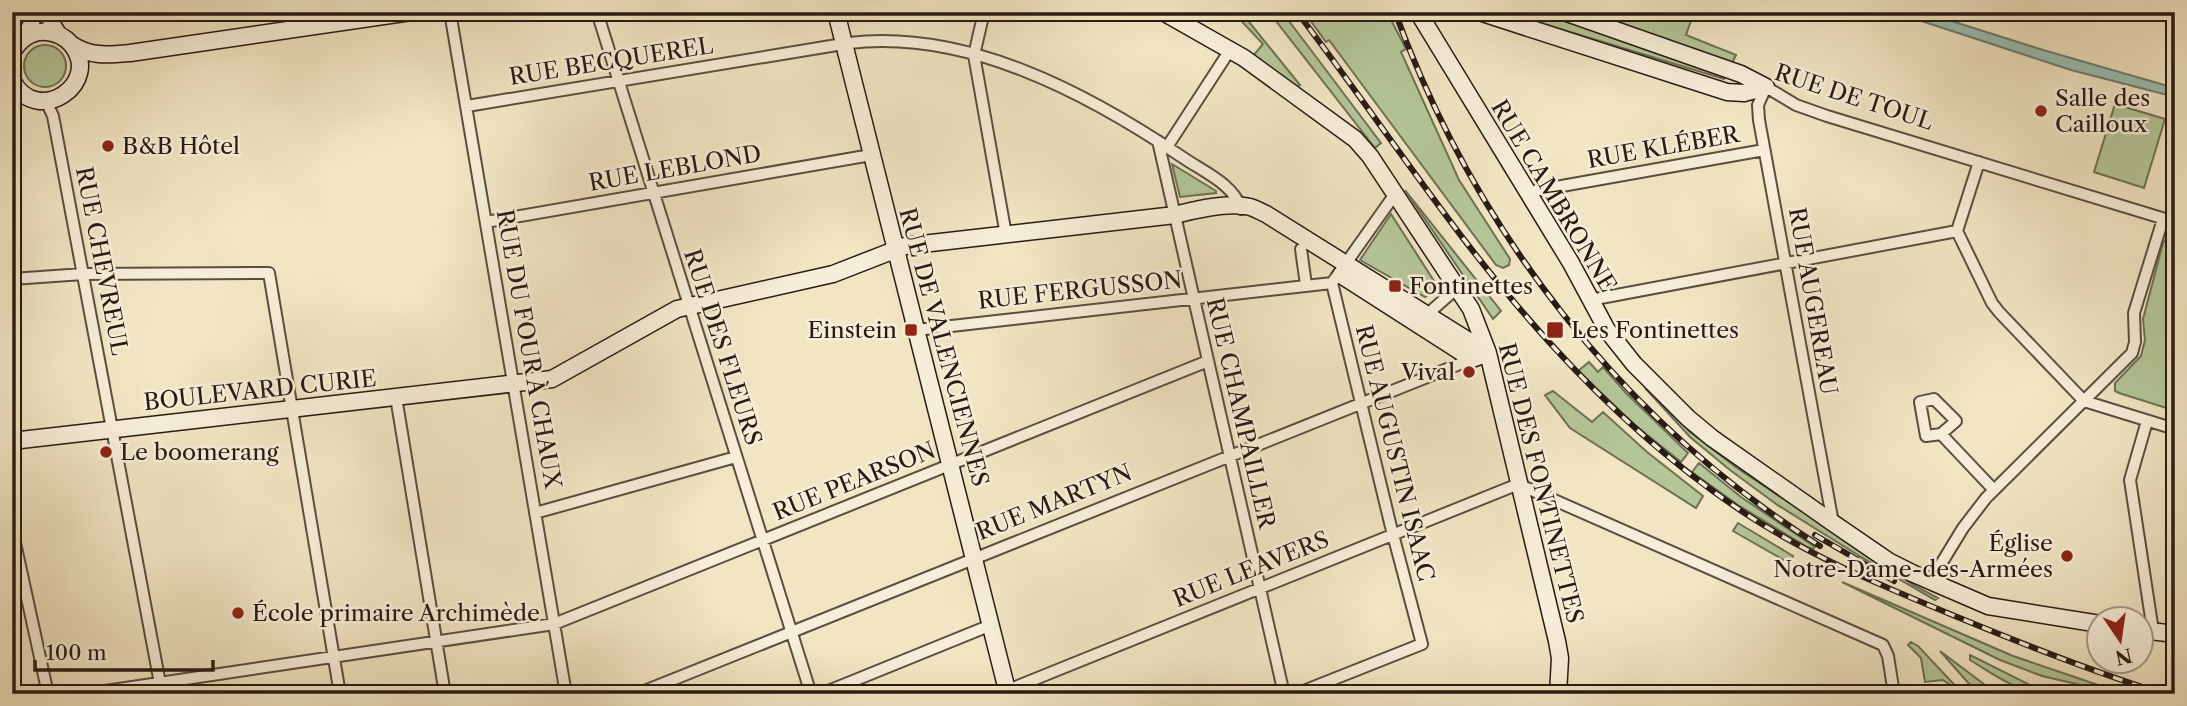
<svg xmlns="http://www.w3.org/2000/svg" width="2187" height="706" viewBox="0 0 2187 706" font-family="'Libre Caslon Text',serif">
	<rect width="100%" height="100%" fill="#f1e5c3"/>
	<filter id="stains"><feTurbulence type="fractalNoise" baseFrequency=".00286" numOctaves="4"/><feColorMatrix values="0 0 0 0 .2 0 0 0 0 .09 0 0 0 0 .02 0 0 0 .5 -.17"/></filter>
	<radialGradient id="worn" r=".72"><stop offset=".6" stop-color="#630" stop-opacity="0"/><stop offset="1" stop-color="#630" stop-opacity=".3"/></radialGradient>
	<path fill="#b4c698" stroke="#6e7056" stroke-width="2" d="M1233,12H1241L1300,85L1296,87L1253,56L1263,44Z
		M1269,12H1282L1295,29L1381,143L1375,148Z
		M1304,12H1387L1406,49L1401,52L1459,180L1510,259L1509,265L1503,268L1496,265L1329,40L1326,42Z
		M1505,12H1683L1693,15L1686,35L1736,55L1724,79Z
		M24 66a21 21 0 1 1 42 0a21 21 0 1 1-42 0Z
		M2115,104L2165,119L2144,188L2094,172Z
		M1172,164L1216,191V193L1180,197Z
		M1405,190L1501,311L1493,319Z
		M1391,214L1434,281V291L1425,297L1360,260Z
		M2175,235V413L2173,410L2119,393L2115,391V383L2141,356L2145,340L2143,319L2163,243L2167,238Z
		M1589,362L1598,372L1603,367L1626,393L1688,453L1681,462L1635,425L1578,371Z
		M1645,388L1690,432L1737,468L1915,586L1938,598L1935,600L1861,557L1776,504L1730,470L1690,437Z
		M1553,391L1592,422L1603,412L1647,452L1703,496L1696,508L1570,428L1545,395Z
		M1699,463L1741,497L1815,547L1813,549L1807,547L1738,505L1692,472Z
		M1738,523L1793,556L1789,563L1733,531Z
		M1842,582L2013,656L2098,685L2111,692L2042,676L2000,660Z
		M1911,642L1918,646L1963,694L1943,680L1925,682L1921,658L1908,645Z
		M1940,651L1989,688L1995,694H1978Z
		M1970,655L2048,694C2020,694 1993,674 1970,660Z"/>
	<path fill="#9bbfb2" stroke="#6d7d73" stroke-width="2" d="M1894,12H1923L2043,50L2175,88V97L2071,70Z"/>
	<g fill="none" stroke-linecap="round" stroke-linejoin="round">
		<defs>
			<path id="street" d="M450,12L566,694
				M597,12L811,694
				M984,12L974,55L1006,235
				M46,101L53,116L162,694
				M467,106L849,43C967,29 1087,93 1182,157C1202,171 1234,184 1241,209
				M1158,141L1284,694
				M1167,147L1230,50
				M1979,162L1957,231L1992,303L1999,312L2084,401L2175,429
				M1528,192L1764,150
				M486,222L871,155
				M1301,249L1306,285
				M12,279L83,274L269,273L340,694
				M1590,300L1957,231
				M1422,319L1457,288
				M916,330L1332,283
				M396,397L445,694
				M1934,399L1956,421L1941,434L1926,436L1920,402Z
				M2147,421L2130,480L2153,631
				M1941,434L1994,490
				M535,513L736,457
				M1833,523L1759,120L1758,105L1766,87L1796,105L1827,116L2175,222
				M12,529L48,694
				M1930,582L1963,528L1986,498L2132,353L2135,342L2134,313L2163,219
				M85,694L554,624L1208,361
				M637,694L1472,359
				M821,694L991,625
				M998,694L1511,487L1520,485L1883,645L1888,656L1894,694
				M1296,694L1422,644L1391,527L1332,283L1395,194"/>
			<path id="secondary" d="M49,12L52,24L58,34
				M836,12L1008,694
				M1163,12L1244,58L1355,139L1370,156L1471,309L1488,353L1557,641L1560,658L1558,694
				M1418,12L1571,263L1607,330L1634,364L1688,418L1712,438L1833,523L1890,562L1914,574L1988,606L2100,624
				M1479,12L1727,92L1744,93L1766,87
				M1564,12L1741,74L1766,87
				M23,39L31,26L32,12
				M71,44C90,57 108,55 130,53L411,12
				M12,53C19,40 32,30 47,32C56,33 65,37 71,44C104,82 37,129 12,80
				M1341,275L1472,359L1488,353
				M12,441L552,379L677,309L833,274L905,246L1175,215C1193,210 1225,203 1244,206C1252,206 1259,211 1266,214L1488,353
				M2142,630L2175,634"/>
		</defs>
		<use href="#street" stroke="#5a4e40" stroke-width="14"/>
		<use href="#secondary" stroke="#281b14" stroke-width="19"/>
		<use href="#street" stroke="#f6eed8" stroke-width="10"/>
		<use href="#secondary" stroke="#f6eed8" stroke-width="16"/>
		<defs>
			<path id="rail" d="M1297,12C1381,122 1456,240 1549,342C1608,407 1673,466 1746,514C1810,556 1880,585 1950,614C2020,643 2091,671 2164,694
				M1395,12C1475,231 1622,421 1820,546
				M1815,535L1894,581"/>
		</defs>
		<use href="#rail" stroke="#281b14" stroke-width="6"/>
		<use href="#rail" stroke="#f6eed8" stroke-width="3.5" stroke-dasharray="10" stroke-linecap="butt"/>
	</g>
	<g fill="#8f2418" stroke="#f6eed8" stroke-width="2.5">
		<circle cx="2041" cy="111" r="7"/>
		<circle cx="108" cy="146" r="7"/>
		<rect x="1388" y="279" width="14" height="14" rx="3.5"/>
		<rect x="904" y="323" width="14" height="14" rx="3.5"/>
		<rect x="1546" y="321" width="18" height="18" rx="3.5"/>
		<circle cx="1469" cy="372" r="7"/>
		<circle cx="106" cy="452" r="7"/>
		<circle cx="2067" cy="556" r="7"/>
		<circle cx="238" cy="613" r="7"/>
	</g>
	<g text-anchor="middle" stroke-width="5" stroke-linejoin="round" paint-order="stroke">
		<g font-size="23" fill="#281b14" stroke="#f6eed8">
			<text transform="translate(611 61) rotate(-9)" y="8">RUE BECQUEREL</text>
			<text transform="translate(1854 97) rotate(18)" y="8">RUE DE TOUL</text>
			<text transform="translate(1663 147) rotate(-10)" y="8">RUE KLÉBER</text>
			<text transform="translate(675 168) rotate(-10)" y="8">RUE LEBLOND</text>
			<text transform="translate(1554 196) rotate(59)" y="8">RUE CAMBRONNE</text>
			<text transform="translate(102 261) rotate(79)" y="8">RUE CHEVREUL</text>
			<text transform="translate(1080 290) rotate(-6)" y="8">RUE FERGUSSON</text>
			<text transform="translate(1813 301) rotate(80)" y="8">RUE AUGEREAU</text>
			<text transform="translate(723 347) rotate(72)" y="8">RUE DES FLEURS</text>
			<text transform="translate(944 347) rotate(75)" y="8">RUE DE VALENCIENNES</text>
			<text transform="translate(529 349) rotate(80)" y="8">RUE DU FOUR À CHAUX</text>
			<text transform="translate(260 390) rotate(-6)" y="8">BOULEVARD CURIE</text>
			<text transform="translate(1241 413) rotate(77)" y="8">RUE CHAMPAILLER</text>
			<text transform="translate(1395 453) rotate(76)" y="8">RUE AUGUSTIN ISAAC</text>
			<text transform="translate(854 481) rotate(-22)" y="8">RUE PEARSON</text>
			<text transform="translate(1541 483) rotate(76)" y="8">RUE DES FONTINETTES</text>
			<text transform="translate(1054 502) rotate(-22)" y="8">RUE MARTYN</text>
			<text transform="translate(1251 569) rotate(-22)" y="8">RUE LEAVERS</text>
		</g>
		<g font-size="23" fill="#281b14" stroke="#f6eed8" text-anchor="start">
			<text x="2055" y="106">Salle des<tspan x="2055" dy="26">Cailloux</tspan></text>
			<text x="122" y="154">B&amp;B Hôtel</text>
			<text x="1409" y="294">Fontinettes</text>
			<text x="897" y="338" text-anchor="end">Einstein</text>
			<text x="1571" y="338">Les Fontinettes</text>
			<text x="1455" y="380" text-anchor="end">Vival</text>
			<text x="120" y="460">Le boomerang</text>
			<text x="2053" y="551" text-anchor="end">Église<tspan x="2053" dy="26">Notre-Dame-des-Armées</tspan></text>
			<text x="252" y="621">École primaire Archimède</text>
		</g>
	</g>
	<rect width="2187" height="706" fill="none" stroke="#f1e5c3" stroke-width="42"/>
	<rect x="14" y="14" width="2159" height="678" fill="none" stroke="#281b14" stroke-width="3.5"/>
	<rect x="21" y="21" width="2145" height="664" fill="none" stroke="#281b14" stroke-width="2"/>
	<g transform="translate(2120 640) rotate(167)"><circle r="33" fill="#f6eed8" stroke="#a49a8a" stroke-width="2"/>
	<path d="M0-5L12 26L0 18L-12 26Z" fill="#8f2418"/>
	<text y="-10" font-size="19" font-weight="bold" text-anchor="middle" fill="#281b14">N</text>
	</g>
	<path d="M35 660v10h178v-10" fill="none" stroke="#281b14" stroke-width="3.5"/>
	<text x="46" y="660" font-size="21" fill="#281b14" stroke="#f6eed8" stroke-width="5" paint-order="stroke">100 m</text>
	<rect width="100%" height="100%" filter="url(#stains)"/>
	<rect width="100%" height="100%" fill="url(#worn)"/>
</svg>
